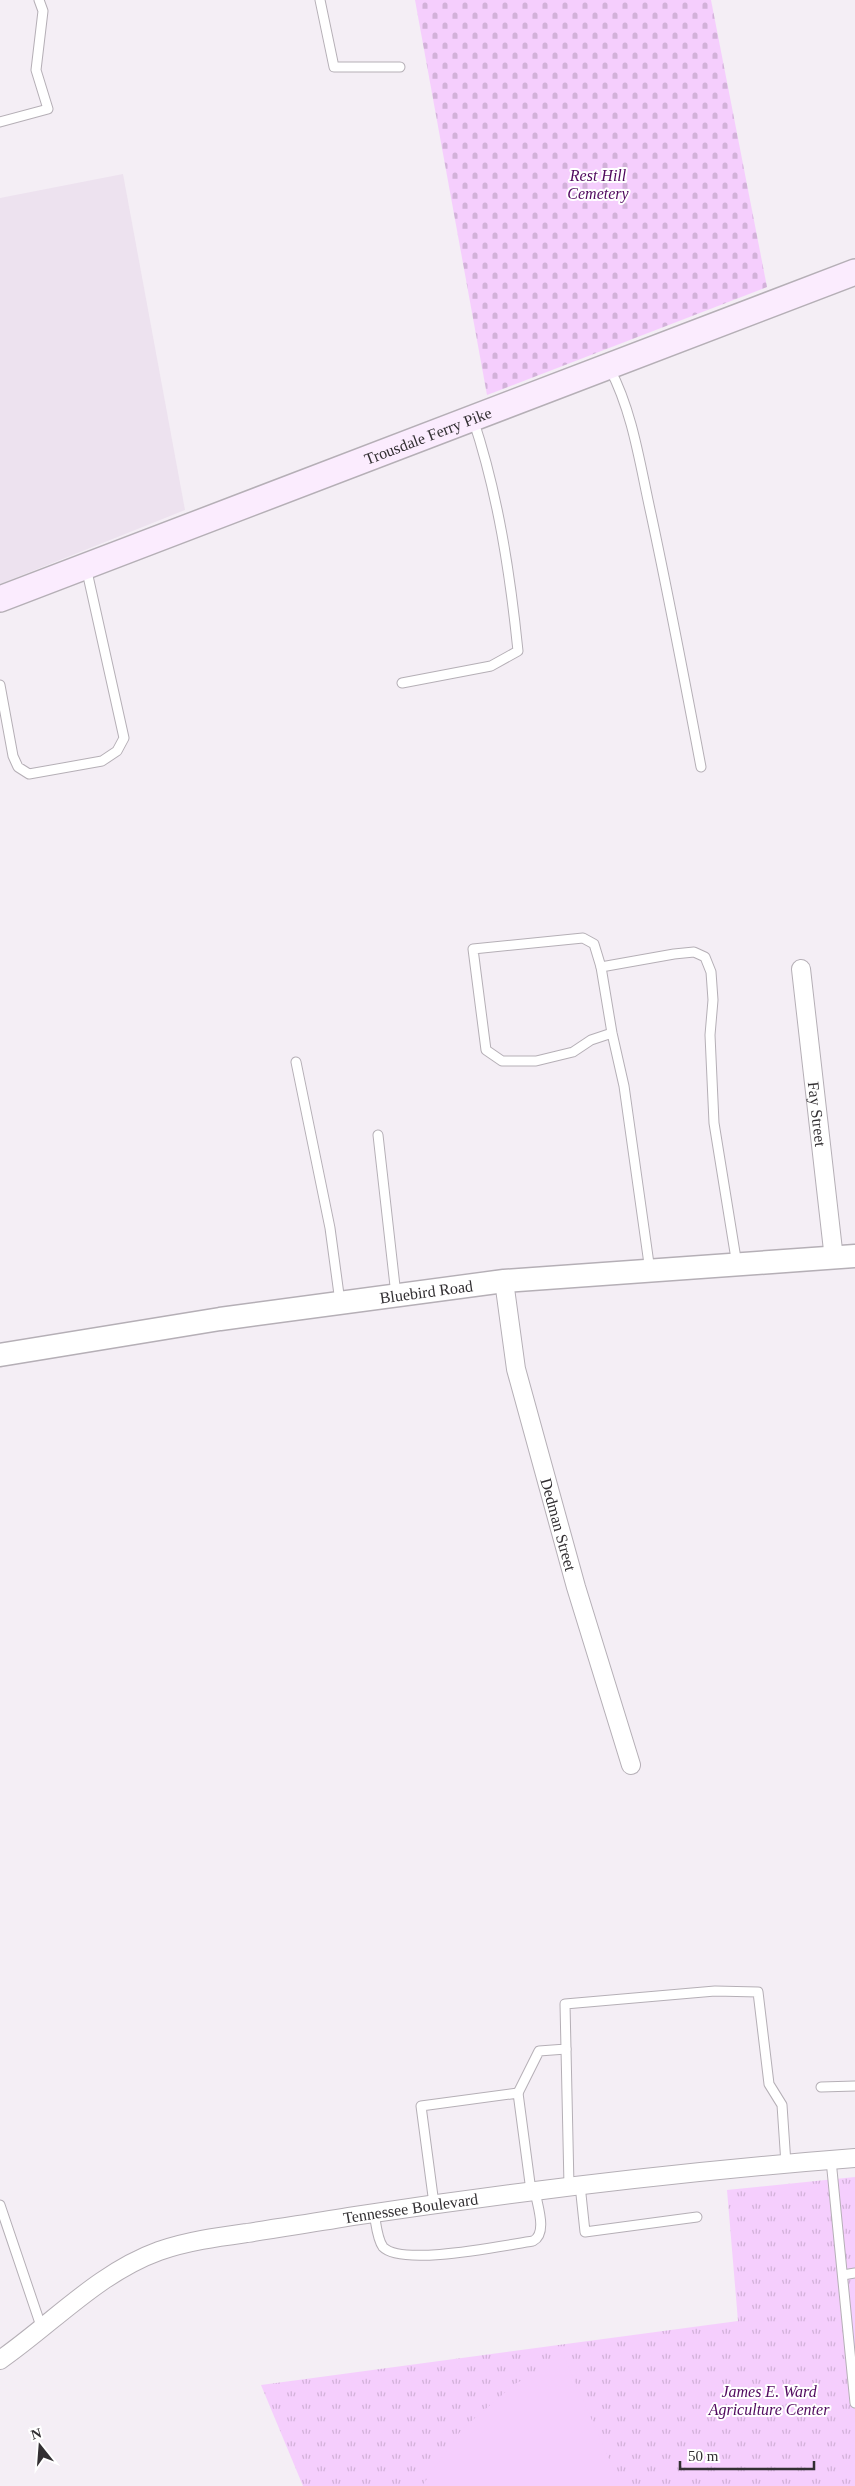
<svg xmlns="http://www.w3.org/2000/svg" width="855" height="2486" viewBox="0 0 855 2486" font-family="Georgia,serif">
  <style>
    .built { fill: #ede2ef }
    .cemetery { fill: url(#cemetery-stones) }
    .park { fill: url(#park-tufts) }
    .pitch { fill: #f5cefd }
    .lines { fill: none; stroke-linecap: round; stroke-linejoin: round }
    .service-casing { stroke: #b5afb6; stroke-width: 11 }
    .minor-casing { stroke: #b5afb6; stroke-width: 20 }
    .tertiary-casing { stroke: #b5afb6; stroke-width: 25 }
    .secondary-casing { stroke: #b5afb6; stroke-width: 28 }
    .service { stroke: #fff; stroke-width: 9 }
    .minor { stroke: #fff; stroke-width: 18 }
    .tertiary { stroke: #fff; stroke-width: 22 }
    .secondary { stroke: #fbecfe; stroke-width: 25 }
    .labels { text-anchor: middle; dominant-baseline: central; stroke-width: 4; stroke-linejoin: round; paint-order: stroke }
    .park-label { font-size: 16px; font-style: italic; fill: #510a5f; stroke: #fff }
    .street-label { font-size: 16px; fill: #322f32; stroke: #fff }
  </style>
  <defs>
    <pattern id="cemetery-stones" width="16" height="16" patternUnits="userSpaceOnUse" patternTransform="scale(1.25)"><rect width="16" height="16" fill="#f5cefd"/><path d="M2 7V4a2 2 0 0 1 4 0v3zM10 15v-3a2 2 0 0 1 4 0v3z" fill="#d2b1d9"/></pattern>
    <pattern id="park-tufts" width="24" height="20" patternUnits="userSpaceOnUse" patternTransform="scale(1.25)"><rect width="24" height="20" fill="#f5cefd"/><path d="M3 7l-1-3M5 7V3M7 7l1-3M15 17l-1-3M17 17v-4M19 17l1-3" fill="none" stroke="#d2b1d9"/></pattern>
  </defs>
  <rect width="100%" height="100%" fill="#f4eef5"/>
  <path class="built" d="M123 174 185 510 0 584V198Z"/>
  <path class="cemetery" d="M415 0H711L767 287 487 395Z"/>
  <path class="park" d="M855 2177V2486H303L261 2385 738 2321 727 2190Z"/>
  <path class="pitch" d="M564 2357 621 2486H422L462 2429 515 2384Z"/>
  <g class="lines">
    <defs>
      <g id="service">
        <path d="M320 0 334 67H400"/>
        <path d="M0 122 48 109 36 70 43 11 39 0"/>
        <path d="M610 369C633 413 640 465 651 514 669 598 685 682 701 767"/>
        <path d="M402 683 491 666 518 651C510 573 498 494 473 419"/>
        <path d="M0 685 13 756 18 767 29 774 102 761 117 751 124 738 86 567"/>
        <path d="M601 967 674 954 694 952 705 957 711 972 713 1000 710 1035 714 1123 737 1265"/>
        <path d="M612 1033 591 1040 573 1052 536 1061H502L486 1050 473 949 583 938 594 944 601 967 612 1033 624 1086 650 1271"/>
        <path d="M296 1062 330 1228 340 1302"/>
        <path d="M378 1135 396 1295"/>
        <path d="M566 2049 569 2186"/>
        <path d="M821 2087 855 2086"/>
        <path d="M518 2093 539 2051 566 2049 565 2004 715 1991 758 1992 769 2084 782 2105 786 2164"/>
        <path d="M831 2160 855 2403"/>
        <path d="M580 2185 585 2232 697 2217"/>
        <path d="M434 2204 421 2106 518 2093 531 2191"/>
        <path d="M0 2205 42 2329"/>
        <path d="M374 2213C376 2223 377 2239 383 2247 402 2267 505 2245 533 2241 548 2233 537 2205 535 2191"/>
        <path d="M843 2275 855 2273"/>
      </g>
      <g id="minor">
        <path id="s1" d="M801 969 834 1259"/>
        <path id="s2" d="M504 1281 516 1369 576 1587 631 1765"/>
        <path id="s3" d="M0 2360C52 2324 98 2273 159 2251 188 2241 218 2237 247 2233 283 2227 319 2222 354 2216 520 2191 688 2171 855 2158"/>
      </g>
      <g id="tertiary">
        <path id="s4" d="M0 1355 220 1319 504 1281 855 1256"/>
      </g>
      <g id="secondary">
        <path id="s5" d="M0 599 855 272"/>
      </g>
    </defs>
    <use href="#service" class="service-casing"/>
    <use href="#minor" class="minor-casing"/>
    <use href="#tertiary" class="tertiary-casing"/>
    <use href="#secondary" class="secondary-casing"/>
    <use href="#service" class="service"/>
    <use href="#minor" class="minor"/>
    <use href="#tertiary" class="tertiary"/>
    <use href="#secondary" class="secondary"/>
  </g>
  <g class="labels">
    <g class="park-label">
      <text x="598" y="175">Rest Hill<tspan x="598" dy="18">Cemetery</tspan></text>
      <text x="769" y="2391">James E. Ward<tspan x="769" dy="18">Agriculture Center</tspan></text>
    </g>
    <g class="street-label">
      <text stroke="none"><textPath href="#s5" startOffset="458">Trousdale Ferry Pike</textPath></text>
      <text stroke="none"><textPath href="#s1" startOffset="146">Fay Street</textPath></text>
      <text stroke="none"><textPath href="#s4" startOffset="431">Bluebird Road</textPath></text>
      <text stroke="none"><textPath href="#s2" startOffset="250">Dedman Street</textPath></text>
      <text stroke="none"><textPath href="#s3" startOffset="449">Tennessee Boulevard</textPath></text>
    </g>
  </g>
  <g transform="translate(40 2446) rotate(343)" stroke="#ffffff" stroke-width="4" paint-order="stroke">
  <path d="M0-4L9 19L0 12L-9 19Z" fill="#322f32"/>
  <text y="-8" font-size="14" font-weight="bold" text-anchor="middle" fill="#322f32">N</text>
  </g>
  <path d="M680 2461v8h134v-8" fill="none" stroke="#322f32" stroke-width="2.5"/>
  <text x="688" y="2461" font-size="15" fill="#322f32" stroke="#ffffff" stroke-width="4" paint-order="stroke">50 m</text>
</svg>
